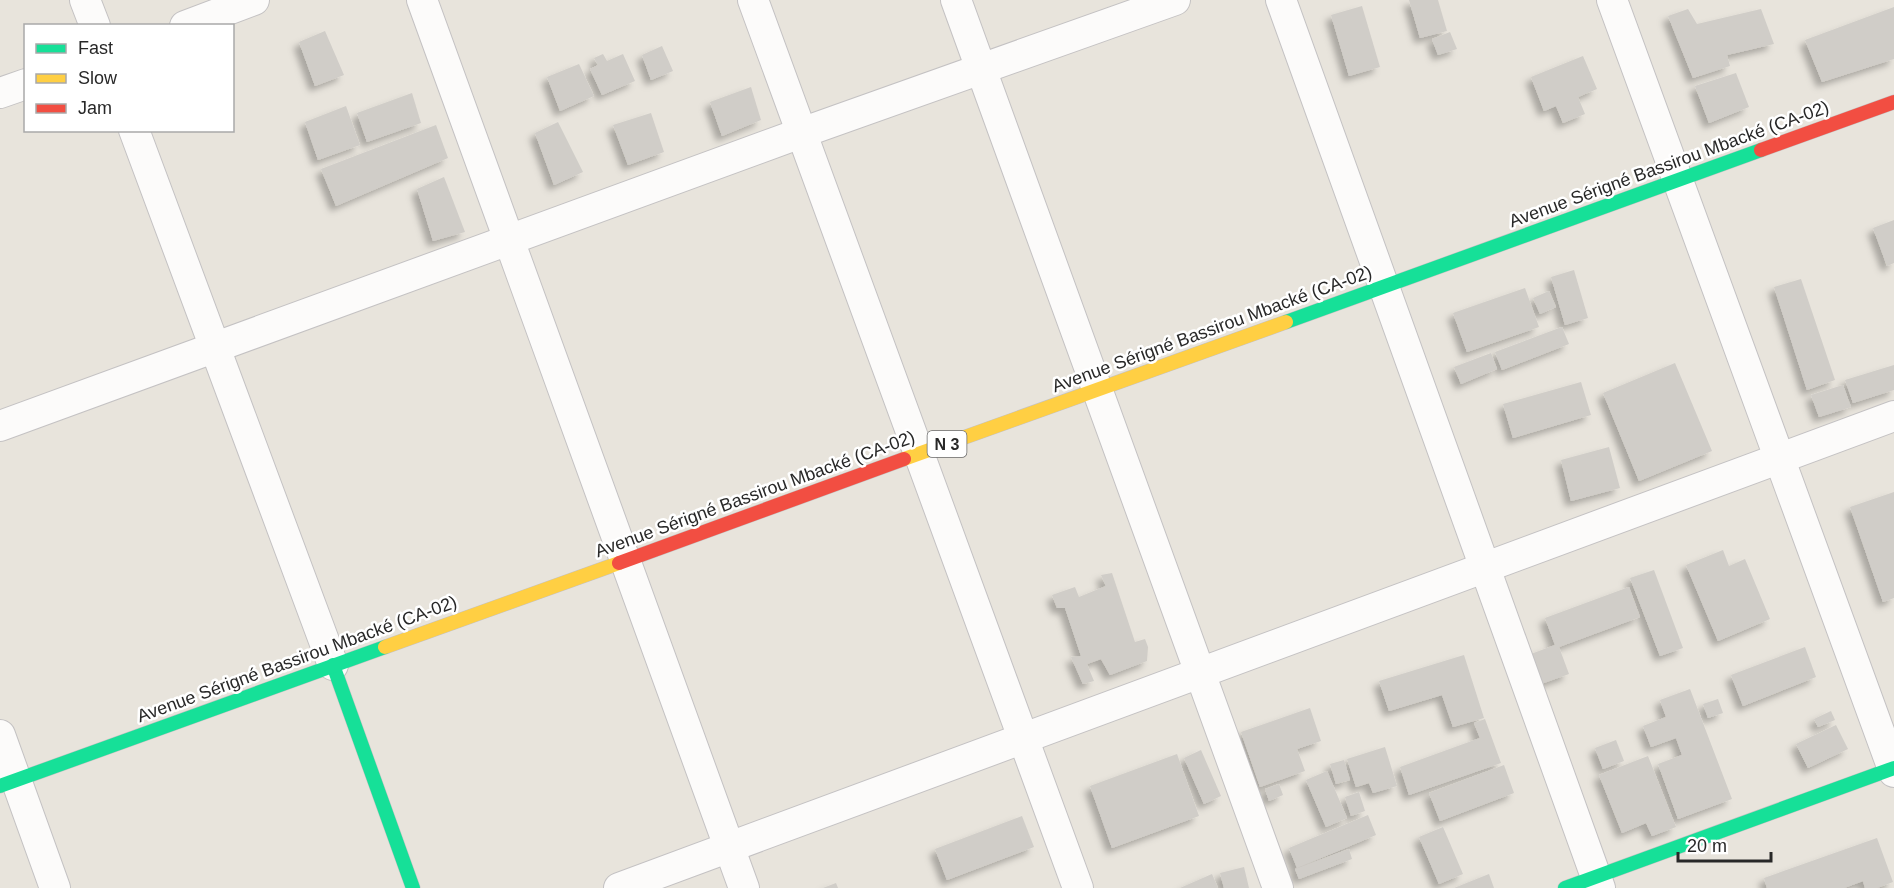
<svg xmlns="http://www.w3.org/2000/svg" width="1894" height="888" viewBox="0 0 1894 888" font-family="Helvetica,sans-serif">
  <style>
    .building { fill: #d0cdc8; filter: url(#shadow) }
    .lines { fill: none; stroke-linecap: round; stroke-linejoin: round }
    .street-casing { stroke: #c4c2c3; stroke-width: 32 }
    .fast-casing { stroke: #c4c2c3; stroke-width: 15 }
    .slow-casing { stroke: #c4c2c3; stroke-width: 15 }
    .jam-casing { stroke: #c4c2c3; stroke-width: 15 }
    .street { stroke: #fcfbfa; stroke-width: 30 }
    .fast { stroke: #16e098; stroke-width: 14 }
    .slow { stroke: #ffcf43; stroke-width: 14 }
    .jam { stroke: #f24e42; stroke-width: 14 }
    .labels { text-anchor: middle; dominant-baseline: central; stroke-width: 5; stroke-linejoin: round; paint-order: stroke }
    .shield { fill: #fff; stroke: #686868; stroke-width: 1.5 }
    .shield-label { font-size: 16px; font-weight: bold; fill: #282828 }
    .street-label { font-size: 18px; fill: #282828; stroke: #fff }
  </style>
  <defs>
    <filter id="shadow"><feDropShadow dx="-5.5" dy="5.5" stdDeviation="3" flood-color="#0004"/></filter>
  </defs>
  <rect width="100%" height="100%" fill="#e8e4dc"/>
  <g class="building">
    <path d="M1409 0H1438L1447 31 1420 38Z"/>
    <path d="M1362 6 1380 67 1349 76 1331 15Z"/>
    <path d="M1894 7V59L1822 82 1805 40Z"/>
    <path d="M1688 9 1697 24 1761 9 1774 44 1727 55 1730 66 1693 78 1668 16Z"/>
    <path d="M325 31 344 75 315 86 299 42Z"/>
    <path d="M1450 32 1457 49 1438 55 1432 39Z"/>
    <path d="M662 46 673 71 651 80 642 55Z"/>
    <path d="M603 54 607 61 623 54 635 81 602 95 590 69 598 65 594 58Z"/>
    <path d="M1583 56 1597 89 1578 97 1585 114 1563 123 1556 106 1544 111 1531 77Z"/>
    <path d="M579 64 594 96 560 111 547 77Z"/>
    <path d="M1736 73 1749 107 1709 123 1695 86Z"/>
    <path d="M751 87 761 120 722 136 710 102Z"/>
    <path d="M412 93 421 123 367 142 357 113Z"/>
    <path d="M346 106 360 145 318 160 305 122Z"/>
    <path d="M651 113 664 152 628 165 613 125Z"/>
    <path d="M558 122 583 172 554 185 535 133Z"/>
    <path d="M436 125 448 158 336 206 321 169Z"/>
    <path d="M444 177 465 232 433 241 417 189Z"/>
    <path d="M1894 220V263L1887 266 1873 228Z"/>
    <path d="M1574 270 1588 318 1565 325 1551 277Z"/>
    <path d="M1801 279 1835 380 1807 390 1774 287Z"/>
    <path d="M1525 288 1539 327 1467 352 1453 313Z"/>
    <path d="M1549 291 1556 307 1540 314 1533 298Z"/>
    <path d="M1562 327 1569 344 1502 370 1495 352Z"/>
    <path d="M1491 353 1497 369 1461 384 1454 367Z"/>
    <path d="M1675 363 1712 451 1639 481 1603 393Z"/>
    <path d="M1894 365V390L1853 403 1845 380Z"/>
    <path d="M1581 382 1591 415 1513 438 1503 404Z"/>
    <path d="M1843 385 1851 407 1819 417 1811 395Z"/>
    <path d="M1609 447 1620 488 1571 501 1561 460Z"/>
    <path d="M1894 492V598L1883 602 1850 507Z"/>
    <path d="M1723 550 1729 566 1745 559 1770 619 1718 641 1686 565Z"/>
    <path d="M1654 570 1683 648 1660 656 1630 578Z"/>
    <path d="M1112 573 1135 642 1145 639 1148 647 1147 661 1110 675 1101 659 1087 664 1094 681 1083 684 1071 657 1081 656 1065 608H1057L1052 595 1075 587 1079 597 1106 586 1101 575Z"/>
    <path d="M1629 587 1640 617 1559 647 1569 674 1541 684 1531 654 1555 645 1545 618Z"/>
    <path d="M1805 647 1816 677 1743 706 1731 675Z"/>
    <path d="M1464 655 1484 718 1453 727 1442 695 1389 711 1379 681Z"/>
    <path d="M1690 689 1732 799 1678 819 1658 764 1682 755 1676 738 1651 747 1643 726 1666 717 1660 700Z"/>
    <path d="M1718 699 1723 713 1708 718 1703 704Z"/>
    <path d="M1310 708 1321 741 1297 749 1305 771 1260 787 1241 732Z"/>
    <path d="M1831 711 1835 720 1818 727 1814 719Z"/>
    <path d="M1485 719 1501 763 1409 795 1400 767 1480 738 1474 723Z"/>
    <path d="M1836 725 1848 749 1808 768 1796 744Z"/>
    <path d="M1616 740 1624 761 1603 769 1595 748Z"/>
    <path d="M1385 747 1397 786 1373 793 1369 783 1356 787 1347 759Z"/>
    <path d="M1201 750 1221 796 1204 804 1184 758Z"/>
    <path d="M1177 754 1199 816 1112 848 1090 786Z"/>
    <path d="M1648 756 1676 827 1652 836 1646 823 1622 833 1599 775Z"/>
    <path d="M1344 760 1350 780 1336 784 1330 764Z"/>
    <path d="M1504 765 1514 793 1440 821 1429 793Z"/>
    <path d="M1327 771 1347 818 1326 827 1306 780Z"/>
    <path d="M1279 784 1283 795 1269 801 1265 789Z"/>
    <path d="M1359 792 1365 811 1351 816 1345 797Z"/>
    <path d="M1368 815 1376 835 1297 868 1289 848Z"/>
    <path d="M1022 816 1034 847 947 880 935 849Z"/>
    <path d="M1443 827 1463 874 1439 884 1419 837Z"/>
    <path d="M1877 838 1893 882 1877 888H1865L1863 881 1844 888H1767L1764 878Z"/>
    <path d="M1349 849 1352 859 1299 879 1295 869Z"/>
    <path d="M1244 867 1249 888H1224L1220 873Z"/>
    <path d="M1212 874 1218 888H1180Z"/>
    <path d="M1489 874 1494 888H1454Z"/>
    <path d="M836 883 838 888H823Z"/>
  </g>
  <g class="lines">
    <defs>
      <g id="street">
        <path d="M85 0 95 26"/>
        <path d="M422 0 744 888"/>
        <path d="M753 0 1078 888"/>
        <path d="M956 0 1278 888"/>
        <path d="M1281 0 1600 888"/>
        <path d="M1612 0 1894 772"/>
        <path d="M185 26 254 0"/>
        <path d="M0 93 26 84"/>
        <path d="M134 130 333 665"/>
        <path d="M0 426 801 133 1175 0"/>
        <path d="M0 735 55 888"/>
        <path d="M619 888 1894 416"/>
      </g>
      <g id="fast">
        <path d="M1286 322 1761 150"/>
        <path d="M333 665 413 888"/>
        <path d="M0 786 385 647"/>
        <path d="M1565 888 1894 768"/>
      </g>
      <g id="slow">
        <path d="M904 459 1286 322"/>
        <path d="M385 647 619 563"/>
      </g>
      <g id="jam">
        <path d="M1761 150 1894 102"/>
        <path d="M619 563 904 459"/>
      </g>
    </defs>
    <use href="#street" class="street-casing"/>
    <use href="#fast" class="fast-casing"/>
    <use href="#slow" class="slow-casing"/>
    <use href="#jam" class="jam-casing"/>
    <use href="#street" class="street"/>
    <use href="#fast" class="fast"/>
    <use href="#slow" class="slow"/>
    <use href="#jam" class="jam"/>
  </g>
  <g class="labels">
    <rect class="shield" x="927.5" y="431" width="39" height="26" rx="4.5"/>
    <g class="shield-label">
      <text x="947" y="444">N 3</text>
    </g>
    <g class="street-label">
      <text transform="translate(1669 164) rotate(-20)">Avenue Sérigné Bassirou Mbacké (CA-02)</text>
      <text transform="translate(1212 329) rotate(-20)">Avenue Sérigné Bassirou Mbacké (CA-02)</text>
      <text transform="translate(755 494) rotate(-20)">Avenue Sérigné Bassirou Mbacké (CA-02)</text>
      <text transform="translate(297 659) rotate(-20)">Avenue Sérigné Bassirou Mbacké (CA-02)</text>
    </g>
  </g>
  <rect x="24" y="24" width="210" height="108" fill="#ffffff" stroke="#a9a9a9" stroke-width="1.5"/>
  <rect x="36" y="44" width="30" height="9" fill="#16e098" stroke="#a9a9a9" stroke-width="1.5"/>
  <text x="78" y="54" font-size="18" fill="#282828">Fast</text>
  <rect x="36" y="74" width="30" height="9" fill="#ffcf43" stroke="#a9a9a9" stroke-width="1.5"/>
  <text x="78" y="84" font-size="18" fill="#282828">Slow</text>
  <rect x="36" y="104" width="30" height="9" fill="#f24e42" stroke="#a9a9a9" stroke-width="1.5"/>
  <text x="78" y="114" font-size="18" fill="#282828">Jam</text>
  <path d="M1678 852v9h93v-9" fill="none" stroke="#282828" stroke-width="3"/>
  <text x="1687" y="852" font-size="18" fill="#282828" stroke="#ffffff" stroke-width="4.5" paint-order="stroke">20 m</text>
</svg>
